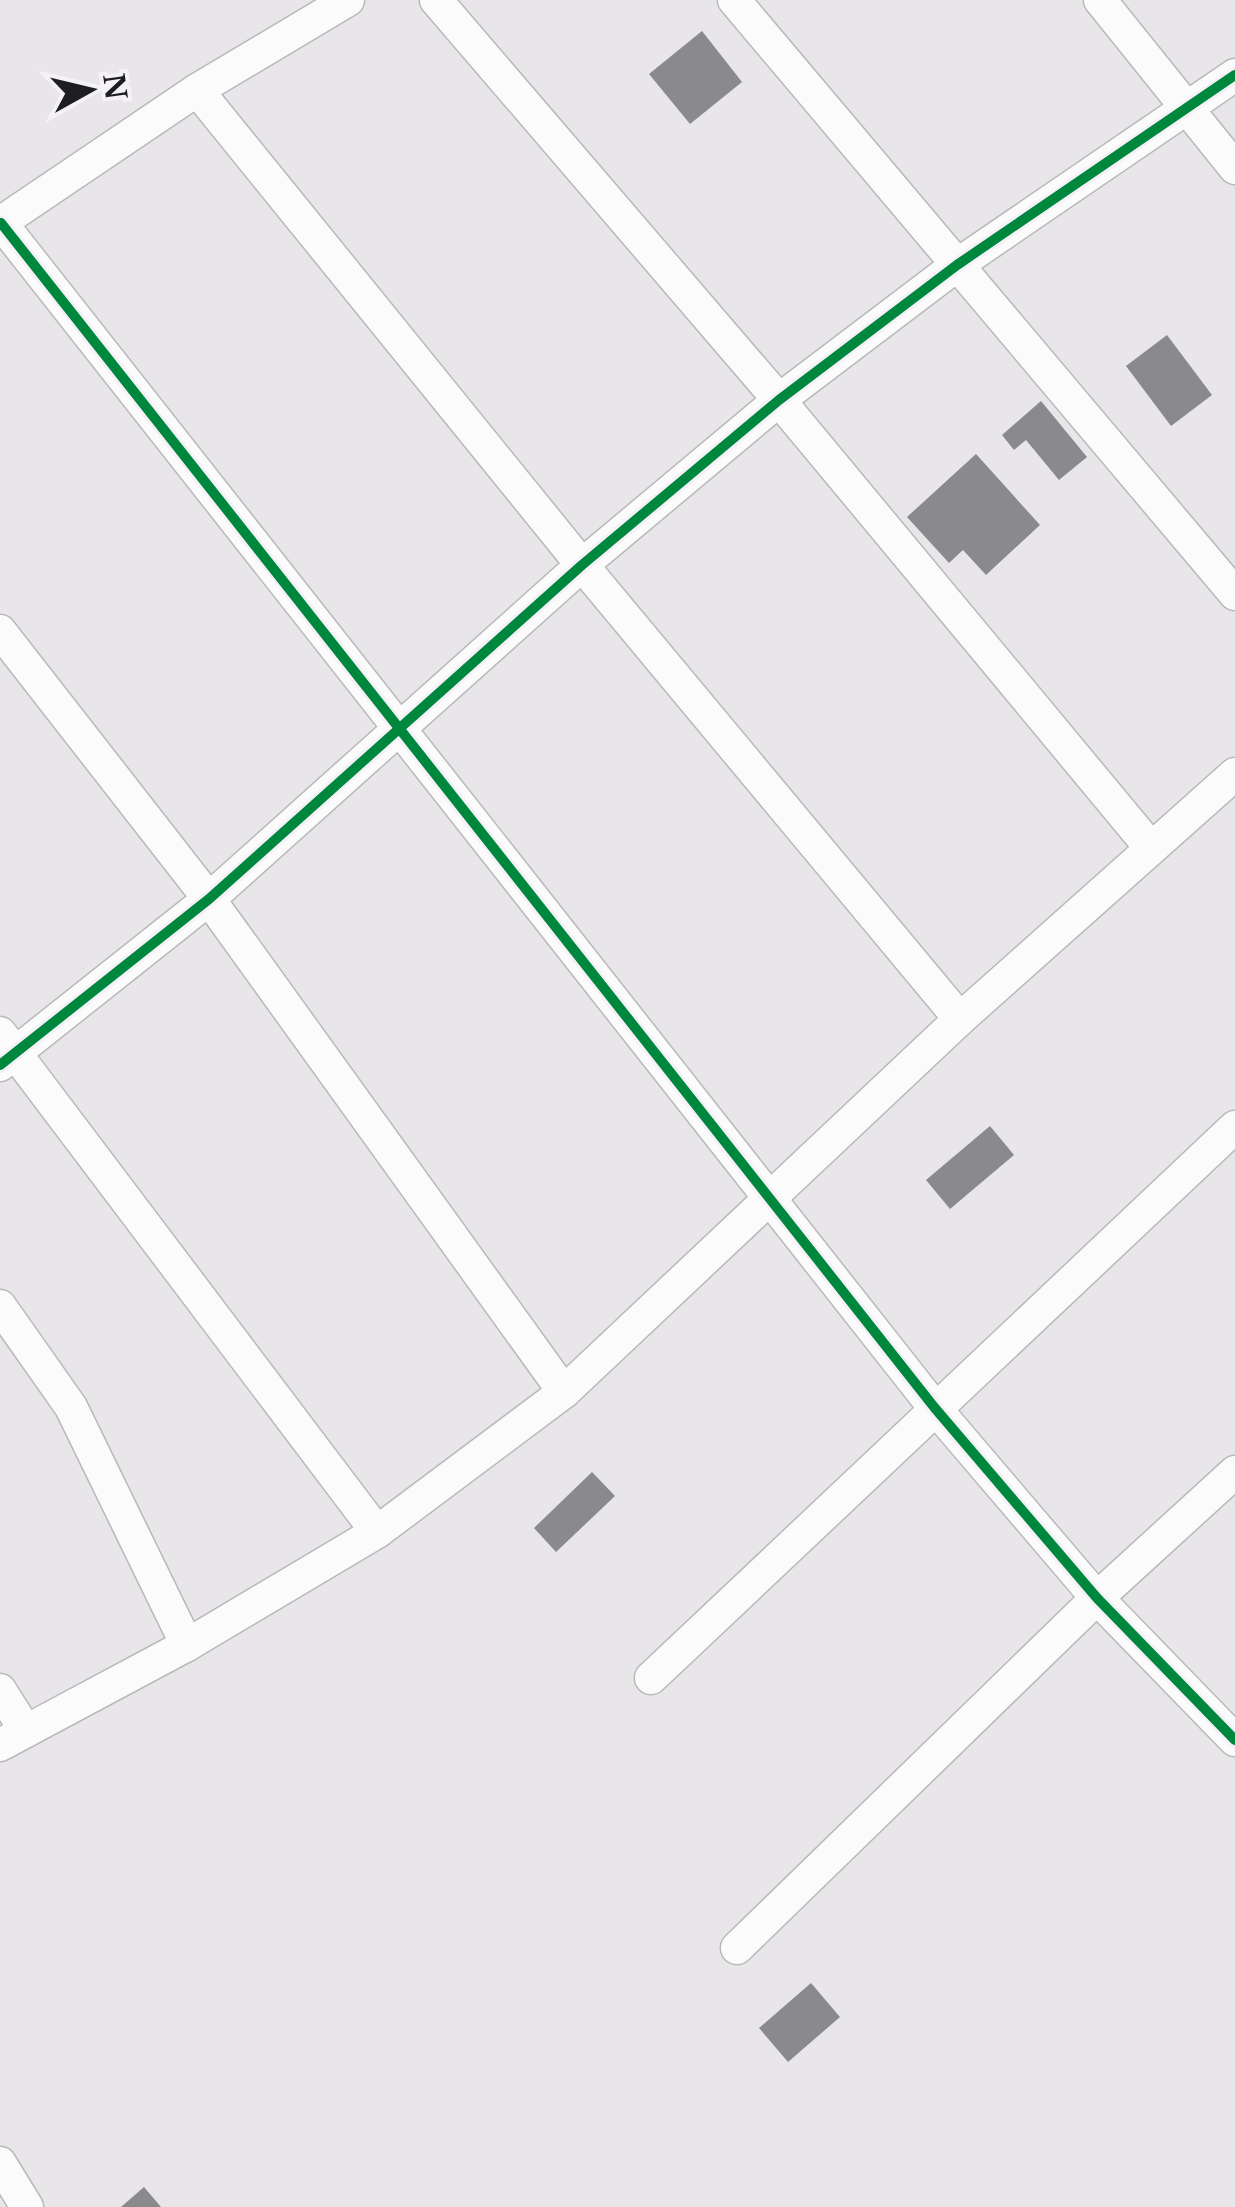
<svg xmlns="http://www.w3.org/2000/svg" width="1235" height="2207" viewBox="0 0 1235 2207" font-family="'Libre Baskerville',serif">
  <style>
    .building { fill: #8a898c }
    .lines { fill: none; stroke-linecap: round; stroke-linejoin: round }
    .minor-casing { stroke: #b9b8ba; stroke-width: 35 }
    .minor { stroke: #fcfbfc; stroke-width: 32 }
    .cycleway-casing { stroke: #f5f2f7; stroke-width: 16 }
    .cycleway { stroke: #00873e; stroke-width: 10 }
  </style>
  <rect width="100%" height="100%" fill="#e8e6e9"/>
  <g class="building">
    <path d="M702 31 742 82 690 124 649 74Z"/>
    <path d="M1167 335 1212 395 1171 426 1126 366Z"/>
    <path d="M1041 401 1087 457 1059 480 1026 440 1014 450 1002 435Z"/>
    <path d="M976 454 1040 525 986 575 963 550 949 563 907 517Z"/>
    <path d="M990 1126 1014 1155 950 1209 926 1180Z"/>
    <path d="M592 1472 615 1496 556 1552 534 1528Z"/>
    <path d="M811 1983 840 2017 788 2062 759 2028Z"/>
    <path d="M144 2187 161 2207H121Z"/>
  </g>
  <g class="lines">
    <defs>
      <g id="minor">
        <path d="M436 0 779 400 1151 848"/>
        <path d="M734 0 1235 594"/>
        <path d="M1100 0 1235 168"/>
        <path d="M197 90 582 565 960 1019"/>
        <path d="M0 223 197 90 348 0"/>
        <path d="M1 223 934 1407 1097 1598 1235 1740"/>
        <path d="M0 631 209 899 564 1392"/>
        <path d="M0 1033 377 1532"/>
        <path d="M0 1065 209 899 582 565 779 400 957 265 1235 75"/>
        <path d="M0 1306 71 1407 187 1645"/>
        <path d="M651 1678 1235 1127"/>
        <path d="M0 1690 26 1731"/>
        <path d="M0 1745 187 1645 377 1532 564 1392 960 1019 1235 774"/>
        <path d="M737 1948 1097 1598 1235 1472"/>
        <path d="M0 2163 27 2207"/>
      </g>
    </defs>
    <use href="#minor" class="minor-casing"/>
    <use href="#minor" class="minor"/>
    <defs>
      <g id="cycleway">
        <path d="M1 223 934 1407 1097 1598 1235 1740"/>
        <path d="M0 1065 209 899 582 565 779 400 957 265 1235 75"/>
      </g>
    </defs>
    <use href="#cycleway" class="cycleway-casing"/>
    <use href="#cycleway" class="cycleway"/>
  </g>
  <g transform="translate(90 90) rotate(82)" stroke="#f5f2f7" stroke-width="8" paint-order="stroke">
  <path d="M0-8L18 38L0 25L-18 38Z" fill="#1e1d1f"/>
  <text y="-15" font-size="28" font-weight="bold" text-anchor="middle" fill="#1e1d1f">N</text>
  </g>
</svg>
